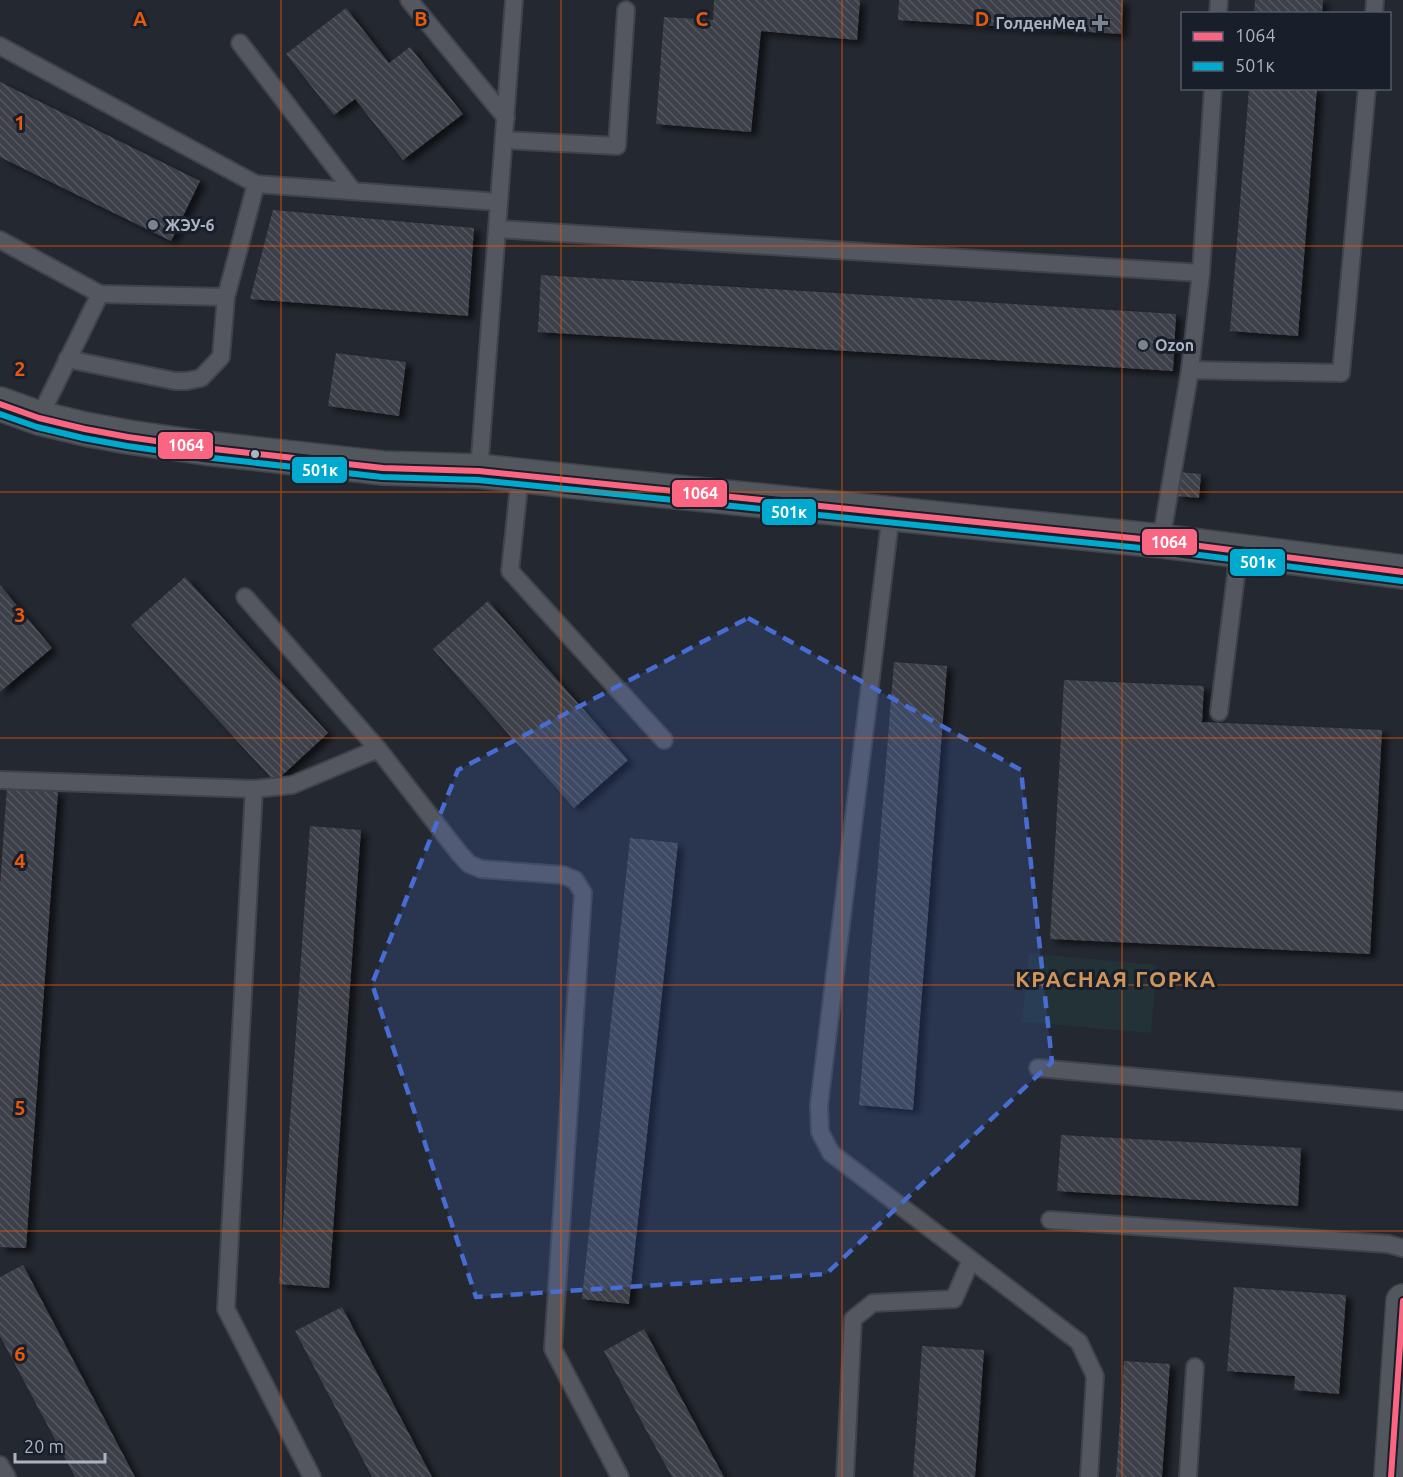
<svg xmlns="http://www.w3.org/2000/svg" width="1403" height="1477" viewBox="0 0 1403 1477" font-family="Ubuntu,sans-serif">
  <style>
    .garden { fill: #223236 }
    .building { fill: url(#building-back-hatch); filter: url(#shadow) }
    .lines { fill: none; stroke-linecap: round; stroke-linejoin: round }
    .service-casing { stroke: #404349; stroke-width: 20 }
    .secondary-casing { stroke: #404349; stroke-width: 36 }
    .service { stroke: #54575f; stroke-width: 16 }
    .secondary { stroke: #52565d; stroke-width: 33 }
    .bus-1-casing { stroke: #181f2a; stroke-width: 10 }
    .bus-2-casing { stroke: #181f2a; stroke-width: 10 }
    .bus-1 { stroke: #fa6682; stroke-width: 6 }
    .bus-2 { stroke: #00a9ce; stroke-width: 6 }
    .marked { fill: #486dd2; fill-opacity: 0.2; stroke: #486dd2; stroke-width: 4.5; stroke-dasharray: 12 8; stroke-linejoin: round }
    .grid { fill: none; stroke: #e8590c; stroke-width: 1.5; stroke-opacity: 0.55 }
    .poi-dot { fill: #7c8390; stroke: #181f2a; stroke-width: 2 }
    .bus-dot { fill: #acb4c3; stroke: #181f2a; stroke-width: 2 }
    .labels { text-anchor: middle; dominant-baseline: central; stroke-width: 6; stroke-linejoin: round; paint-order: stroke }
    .poi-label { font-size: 16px; font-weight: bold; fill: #acb4c3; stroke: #181f2a; text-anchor: start }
    .district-label { font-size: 22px; font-weight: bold; letter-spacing: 1.5px; fill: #d0955a; stroke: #181f2a }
    .grid-label { font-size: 20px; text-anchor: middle; font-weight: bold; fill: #e8590c; stroke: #181f2a; stroke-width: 6; stroke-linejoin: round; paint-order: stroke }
    .line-badge { stroke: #181f2a; stroke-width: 2 }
    .badge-label { font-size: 16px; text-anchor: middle; font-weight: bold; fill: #fff }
  </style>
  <defs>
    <pattern id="building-back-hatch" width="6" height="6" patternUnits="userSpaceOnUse" patternTransform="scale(1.5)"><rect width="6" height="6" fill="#3d4048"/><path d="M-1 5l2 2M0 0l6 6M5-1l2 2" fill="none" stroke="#565961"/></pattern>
    <filter id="shadow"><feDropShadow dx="6" dy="4" stdDeviation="3" flood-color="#0009"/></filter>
  </defs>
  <rect width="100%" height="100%" fill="#242830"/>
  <path class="garden" d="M1029 953 1157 965 1151 1033 1022 1022Z"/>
  <g class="building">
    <path d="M714 0H860L857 40 761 31 751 132 656 124 664 17 713 20Z"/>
    <path d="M899 0H1123L1121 34 898 20Z"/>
    <path d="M1255 0H1323L1322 14H1254Z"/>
    <path d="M346 8 389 63 410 47 463 114 403 160 355 99 334 115 286 54Z"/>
    <path d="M0 82 200 181 171 241 0 157Z"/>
    <path d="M1249 88H1317L1298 336 1230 331Z"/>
    <path d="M273 210 474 228 468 316 250 299Z"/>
    <path d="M541 275 1176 314 1173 371 538 332Z"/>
    <path d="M336 353 406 362 399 416 328 406Z"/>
    <path d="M1178 472 1201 474 1199 498 1176 496Z"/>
    <path d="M185 577 328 733 275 782 131 625Z"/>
    <path d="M0 585 52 648 0 692Z"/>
    <path d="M488 601 628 760 574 808 433 649Z"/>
    <path d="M894 662 947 666 913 1110 859 1105Z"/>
    <path d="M1064 680 1204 686 1202 722 1382 730 1370 954 1050 939Z"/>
    <path d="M7 787 58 791 26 1248 0 1247V886Z"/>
    <path d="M310 826 361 830 329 1288 279 1284Z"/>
    <path d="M630 838 678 843 629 1304 582 1299Z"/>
    <path d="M1061 1135 1301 1148 1298 1206 1057 1191Z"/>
    <path d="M23 1265 135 1477H75L0 1336V1277Z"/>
    <path d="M1234 1287 1346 1295 1339 1394 1294 1390 1295 1376 1227 1371Z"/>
    <path d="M342 1307 432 1477H372L295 1331Z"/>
    <path d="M644 1329 724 1477H672L645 1428 604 1351Z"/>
    <path d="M922 1346 984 1350 975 1477H913Z"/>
    <path d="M1124 1361 1170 1364 1162 1477H1116Z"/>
  </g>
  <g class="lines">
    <defs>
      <g id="service">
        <path d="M409 0 506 118"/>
        <path d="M1218 14 1219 0"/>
        <path d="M1374 14 1375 0"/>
        <path d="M240 43 353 191"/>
        <path d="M0 46 256 184 499 202"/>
        <path d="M504 140 617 146 626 10"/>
        <path d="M498 229 1201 273"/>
        <path d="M0 240 100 294 39 418"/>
        <path d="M100 294 226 297 256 184"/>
        <path d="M67 359 175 381H187L201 378 221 357 226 297"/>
        <path d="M1190 370 1201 273 1213 88"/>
        <path d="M479 471 514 0"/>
        <path d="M520 476 510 571 664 740"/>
        <path d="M891 513 819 1105 820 1132 831 1153 1079 1342 1095 1376 1089 1477"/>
        <path d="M1161 541 1190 370 1341 373 1367 88"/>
        <path d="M245 597 378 749"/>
        <path d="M1219 712 1239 551"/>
        <path d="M0 780 254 789 292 785 378 749 459 853 469 864 481 869 563 875 575 880 583 893 553 1349 620 1477"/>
        <path d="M254 789 226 1309 312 1477"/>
        <path d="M1038 1068 1403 1101"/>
        <path d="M1050 1220 1388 1244 1403 1248"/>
        <path d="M0 1465 7 1477"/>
        <path d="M845 1477 853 1319 873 1303 954 1299 971 1260"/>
        <path d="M1188 1477 1195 1367"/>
      </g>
      <g id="secondary">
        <path d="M0 404 39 418 85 429 128 437 205 448 383 468 479 471 607 485 1161 541 1403 572"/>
        <path d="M1391 1477 1403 1301"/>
      </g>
    </defs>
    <use href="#service" class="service-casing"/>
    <use href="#secondary" class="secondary-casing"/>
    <use href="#service" class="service"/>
    <use href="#secondary" class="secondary"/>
    <defs>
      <g id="bus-1">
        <path d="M0 404 39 418 85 429 128 437 205 448 383 468 479 471 1161 541 1403 572"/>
        <path d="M1391 1477 1403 1301"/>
      </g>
      <path id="bus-2" d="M0 414 37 427 83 438 127 446 204 457 382 477 478 480 1160 550 1402 581"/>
    </defs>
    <use href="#bus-1" class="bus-1-casing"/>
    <use href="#bus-2" class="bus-2-casing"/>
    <use href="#bus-1" class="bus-1"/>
    <use href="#bus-2" class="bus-2"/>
  </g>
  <path class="marked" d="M748 618 1021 770 1052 1062 826 1274 476 1297 372 984 458 770Z"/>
  <path class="grid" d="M281 0V1477M561 0V1477M842 0V1477M1122 0V1477M0 246H1403M0 492H1403M0 738H1403M0 985H1403M0 1231H1403"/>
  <g class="poi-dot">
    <path d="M1097 14h6v6h6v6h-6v6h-6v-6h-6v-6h6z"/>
    <circle cx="153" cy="225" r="6"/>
    <circle cx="1143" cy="345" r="6"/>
  </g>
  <circle class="bus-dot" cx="255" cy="454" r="5"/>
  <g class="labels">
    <g class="poi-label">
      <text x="1086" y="23" text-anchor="end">ГолденМед</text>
      <text x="165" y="225">ЖЭУ-6</text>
      <text x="1155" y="345">Ozon</text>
    </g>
    <g class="district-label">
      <text x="1116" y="978">КРАСНАЯ ГОРКА</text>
    </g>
  </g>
  <g class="grid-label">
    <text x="140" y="26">A</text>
    <text x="421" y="26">B</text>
    <text x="702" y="26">C</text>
    <text x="982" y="26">D</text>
    <text x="20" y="130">1</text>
    <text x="20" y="376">2</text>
    <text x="20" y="622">3</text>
    <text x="20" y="868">4</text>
    <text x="20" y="1115">5</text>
    <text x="20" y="1361">6</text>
  </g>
  <g class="line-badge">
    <rect x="157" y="431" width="57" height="29" rx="6" fill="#fa6682"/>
    <rect x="291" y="456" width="57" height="28" rx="6" fill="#00a9ce"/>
    <rect x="671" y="479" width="57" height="29" rx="6" fill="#fa6682"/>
    <rect x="761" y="498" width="56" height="28" rx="6" fill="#00a9ce"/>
    <rect x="1141" y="528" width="57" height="28" rx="6" fill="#fa6682"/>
    <rect x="1229" y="548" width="57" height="29" rx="6" fill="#00a9ce"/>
  </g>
  <g class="badge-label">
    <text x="186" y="451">1064</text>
    <text x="320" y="476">501к</text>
    <text x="700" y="499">1064</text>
    <text x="789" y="518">501к</text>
    <text x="1169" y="548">1064</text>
    <text x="1258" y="568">501к</text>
  </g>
  <rect x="1181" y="12" width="210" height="78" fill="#181f2a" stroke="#535b67" stroke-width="1.5"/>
  <rect x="1193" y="32" width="30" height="9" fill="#fa6682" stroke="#535b67" stroke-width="1.5"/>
  <text x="1235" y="42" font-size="18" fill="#acb4c3">1064</text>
  <rect x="1193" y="62" width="30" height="9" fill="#00a9ce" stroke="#535b67" stroke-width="1.5"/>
  <text x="1235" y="72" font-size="18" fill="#acb4c3">501к</text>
  <path d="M15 1453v9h90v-9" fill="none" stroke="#acb4c3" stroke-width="3"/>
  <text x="24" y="1453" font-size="18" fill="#acb4c3" stroke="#181f2a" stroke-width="4.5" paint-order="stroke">20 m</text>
</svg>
